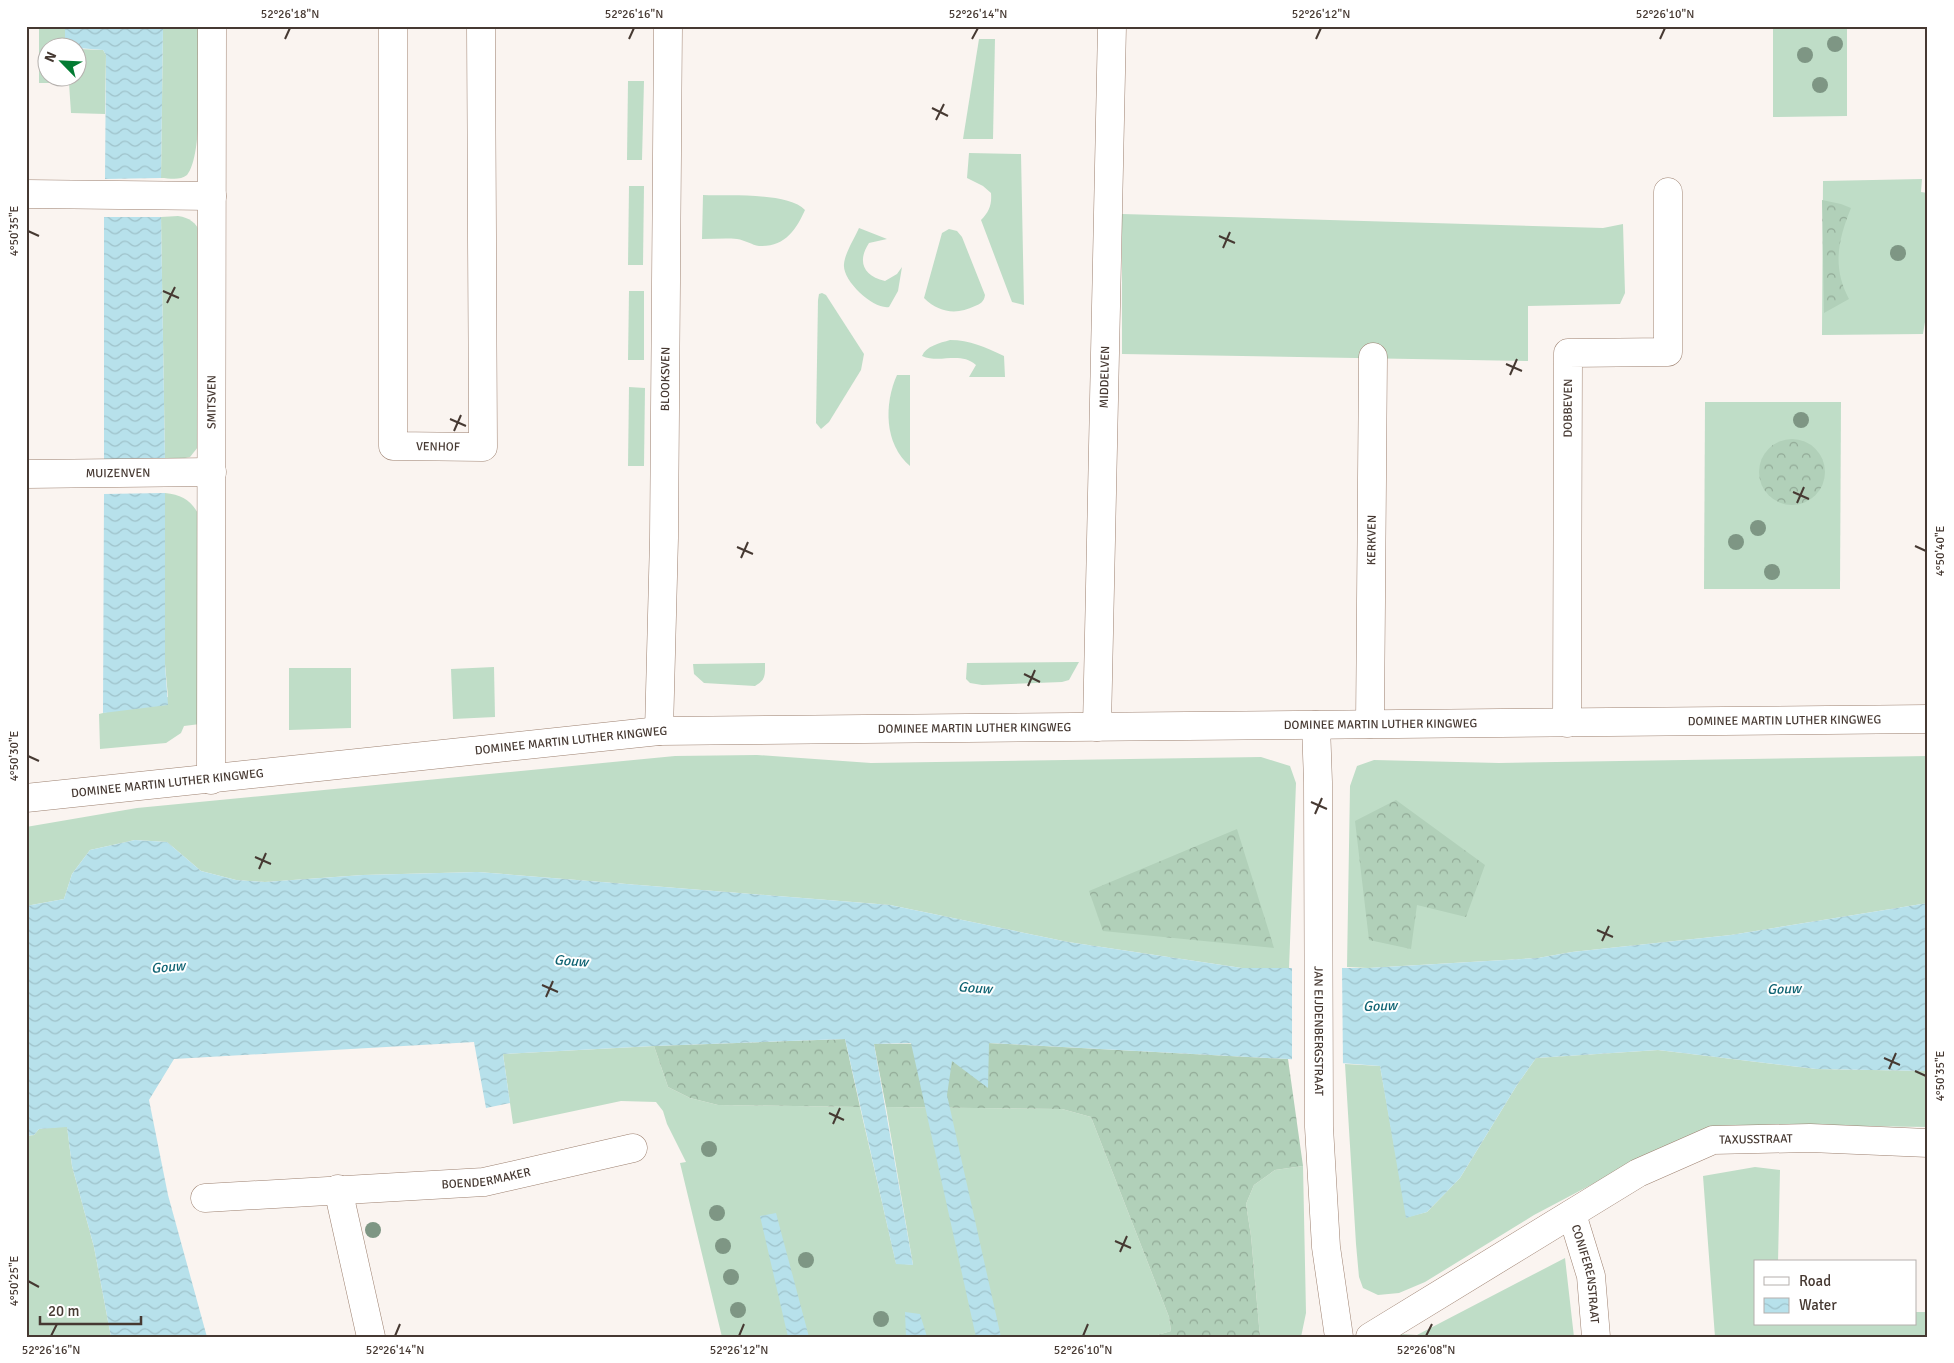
<svg xmlns="http://www.w3.org/2000/svg" width="1954" height="1363" viewBox="0 0 1954 1363" font-family="Signika,sans-serif">
  <style>
    .grass { fill: #bfddc7 }
    .forest { fill: url(#forest-crowns) }
    .water { fill: url(#water-waves) }
    .pier { fill: #faf4f0 }
    .lines { fill: none; stroke-linecap: round; stroke-linejoin: round }
    .street-casing { stroke: #9d8170; stroke-width: 29 }
    .street { stroke: #fff; stroke-width: 28 }
    .tree { fill: #7e9684 }
    .ticks { fill: none; stroke: #463932; stroke-width: 2 }
    .labels { text-anchor: middle; dominant-baseline: central; stroke-width: 4; stroke-linejoin: round; paint-order: stroke }
    .street-label { font-size: 12px; fill: #463932; stroke: #fff }
    .water-label { font-size: 14px; font-style: italic; fill: #0f6372; stroke: #fff }
    .neatline { fill: none; stroke: #463932; stroke-width: 2 }
    .ticks-label { font-size: 12px; text-anchor: middle; fill: #463932 }
  </style>
  <defs>
    <pattern id="forest-crowns" width="20" height="18" patternUnits="userSpaceOnUse" patternTransform="scale(1.25)"><rect width="20" height="18" fill="#b1d0b9"/><path d="M2 6a3 3 0 1 1 6 0M12 15a3 3 0 1 1 6 0" fill="none" stroke="#92aa97"/></pattern>
    <pattern id="water-waves" width="16" height="10" patternUnits="userSpaceOnUse" patternTransform="scale(1.25)"><rect width="16" height="10" fill="#b7e1eb"/><path d="M0 5q4-4 8 0t8 0" fill="none" stroke="#9fc2ca"/></pattern>
  </defs>
  <rect width="100%" height="100%" fill="#faf4f0"/>
  <g class="grass">
    <path d="M39 26H65V47L48 48V78H78V49L103 50 106 55 105 114 71 113 69 83H39Z"/>
    <path d="M163 26H199C199 55 204 157 187 175 180 181 169 178 161 178Z"/>
    <path d="M1773 26H1847V116L1773 117Z"/>
    <path d="M979 39H995L993 139H963Z"/>
    <path d="M628 81H644L642 160H627Z"/>
    <path d="M969 153 1021 154 1024 305 1012 302 981 220C989 212 992 205 991 193L983 186 967 178Z"/>
    <path d="M1922 179 1921 192 1928 193V304L1923 334 1822 335 1823 181Z"/>
    <path d="M629 186H644L643 265H628Z"/>
    <path d="M703 195C728 196 788 192 805 210 796 230 785 247 759 246 752 245 745 240 737 239 726 238 714 239 702 239Z"/>
    <path d="M1122 214 1603 228 1623 224 1625 293 1620 304 1528 306V361L1122 354Z"/>
    <path d="M178 216C190 218 195 222 201 233L198 447 190 457 165 462 161 217Z"/>
    <path d="M859 228 887 239 869 243C857 261 863 276 885 281L897 274 902 267 898 291 889 307C874 310 842 281 844 264 845 253 854 239 859 228Z"/>
    <path d="M949 229 957 231 962 237 985 295C984 302 980 304 975 306 957 315 939 313 924 298L942 233Z"/>
    <path d="M629 291H644V360H628Z"/>
    <path d="M822 293 826 295 864 354 861 370 829 422 821 429 816 423 818 300 819 294Z"/>
    <path d="M950 340C970 340 985 347 1004 356L1005 377H969L976 365C960 351 940 364 922 356 926 346 940 343 950 340Z"/>
    <path d="M897 375H910V466C884 444 884 404 897 375Z"/>
    <path d="M629 387 645 388 644 466H628Z"/>
    <path d="M1705 402H1841L1840 589H1704Z"/>
    <path d="M165 493C183 495 192 501 200 517V724L184 726 181 733 166 743 100 749 99 714 168 697 165 664Z"/>
    <path d="M1079 662 1069 680 1062 682 982 685 970 683 966 679 967 663Z"/>
    <path d="M765 663C765 675 766 680 755 686L704 683 694 674 693 664Z"/>
    <path d="M494 667 495 717 453 719 451 669Z"/>
    <path d="M289 668H351V728L289 730Z"/>
    <path d="M757 755 871 763 1261 757 1290 766 1296 783 1289 969 1242 968 1068 942 890 905 478 872 363 875 265 882 236 880 201 871 167 842 135 840 90 850 72 874 64 899 26 906V827L137 808 675 756Z"/>
    <path d="M1928 756V903L1731 935 1572 952 1538 958 1368 968 1347 967 1350 786 1357 766 1374 760 1499 763Z"/>
    <path d="M654 1046 668 1087 690 1098 718 1105 860 1107 896 1263 913 1265 886 1107 1062 1109 1091 1117 1169 1317 1171 1331 1151 1337H722L680 1163 686 1162 667 1124 663 1111 656 1102 621 1101 513 1124 503 1054Z"/>
    <path d="M1658 1050 1816 1069 1928 1071V1127L1774 1125 1732 1126 1693 1134 1657 1150 1534 1215 1425 1282 1399 1293 1378 1295 1363 1288 1359 1277 1356 1244 1345 1064 1380 1066 1407 1217 1427 1212 1460 1178 1517 1085 1536 1058Z"/>
    <path d="M67 1126 72 1166 94 1247 111 1337H26V1136L34 1135 39 1129Z"/>
    <path d="M1303 1166 1306 1313 1301 1337H1260L1251 1236 1246 1204 1254 1185 1275 1170Z"/>
    <path d="M1755 1167 1780 1170 1778 1262H1755V1324H1915V1312H1928V1337H1715L1703 1176Z"/>
    <path d="M1565 1258 1574 1337H1394L1398 1334 1417 1335Z"/>
  </g>
  <g class="forest">
    <path d="M1822 200 1841 204 1851 208C1838 240 1832 267 1849 299L1824 313Z"/>
    <circle cx="1792" cy="472" r="33"/>
    <path d="M1396 800 1485 865 1466 917 1417 905 1411 949 1369 940 1355 821Z"/>
    <path d="M1237 829 1274 948 1103 931 1089 891Z"/>
    <path d="M845 1039 860 1107 718 1105 690 1098 668 1087 654 1046Z"/>
    <path d="M988 1043 1288 1059 1303 1166 1275 1170 1254 1185 1246 1204 1251 1236 1260 1337H1151L1171 1331 1169 1317 1091 1117 1062 1109 886 1107 874 1044Z"/>
  </g>
  <g class="water">
    <path d="M65 26H163L161 178 105 179 106 55 103 50 65 47Z"/>
    <path d="M104 217H161L165 462 104 463Z"/>
    <path d="M165 493V664L168 705 103 713 104 494Z"/>
    <path d="M135 840 167 842 201 871 236 880 265 882 363 875 478 872 890 905 1068 942 1242 968H1368L1538 958 1572 952 1731 935 1928 903V1071L1816 1069 1658 1050 1536 1058 1517 1085 1460 1178 1427 1212 1406 1218 1380 1066 1288 1059 989 1043 988 1088 952 1061 947 1095 1001 1337H976L911 1043 874 1044 913 1265 896 1264 845 1039 654 1046 503 1054 510 1103 486 1108 474 1042 174 1059 149 1100 168 1195 207 1337H111L94 1247 72 1166 67 1127 39 1129 34 1135 26 1136V906L64 899 72 874 90 850Z"/>
    <path d="M776 1213 809 1337H788L760 1216Z"/>
    <path d="M905 1312 920 1314 927 1337H906Z"/>
  </g>
  <path class="pier" d="M1342 965 1343 1066 1292 1062V967Z"/>
  <g class="lines">
    <defs>
      <g id="street">
        <path id="s1" d="M393 26V446L483 447 481 26"/>
        <path d="M26 194 212 196"/>
        <path id="s2" d="M26 474 212 472"/>
        <path id="s3" d="M1567 723 1568 353 1668 352V192"/>
        <path id="s4" d="M1370 724 1373 357"/>
        <path id="s5" d="M1316 725 1318 782 1319 1127 1326 1247 1339 1337"/>
        <path id="s6" d="M1097 727 1112 26"/>
        <path id="s7" d="M659 731 664 538 668 26"/>
        <path id="s8" d="M211 780 212 26"/>
        <path id="s9" d="M26 798 659 731 1928 719"/>
        <path d="M338 1189 371 1337"/>
        <path id="s10" d="M205 1198 484 1182 633 1148"/>
        <path id="s11" d="M1572 1214 1591 1276 1596 1337"/>
        <path id="s12" d="M1370 1337 1638 1173 1713 1140 1810 1138 1928 1143"/>
      </g>
    </defs>
    <use href="#street" class="street-casing"/>
    <use href="#street" class="street"/>
  </g>
  <g class="tree">
    <circle cx="1835" cy="44" r="8"/>
    <circle cx="1805" cy="55" r="8"/>
    <circle cx="1820" cy="85" r="8"/>
    <circle cx="1898" cy="253" r="8"/>
    <circle cx="1801" cy="420" r="8"/>
    <circle cx="1758" cy="528" r="8"/>
    <circle cx="1736" cy="542" r="8"/>
    <circle cx="1772" cy="572" r="8"/>
    <circle cx="709" cy="1149" r="8"/>
    <circle cx="717" cy="1213" r="8"/>
    <circle cx="373" cy="1230" r="8"/>
    <circle cx="723" cy="1246" r="8"/>
    <circle cx="806" cy="1260" r="8"/>
    <circle cx="731" cy="1277" r="8"/>
    <circle cx="738" cy="1310" r="8"/>
    <circle cx="881" cy="1319" r="8"/>
  </g>
  <path class="ticks" d="M285 39 290 28M629 39 634 28M972 39 978 28M1316 39 1321 28M1660 39 1665 28M932 108 948 116M936 120 944 104M28 231 39 236M1219 236 1235 243M1223 248 1230 232M163 291 179 298M167 303 175 287M1506 364 1522 371M1510 375 1517 359M450 419 466 426M454 431 461 415M1793 492 1809 499M1797 503 1804 487M1915 546 1926 551M737 547 753 554M741 558 748 542M1024 674 1040 682M1028 686 1035 670M28 756 39 761M1311 802 1327 809M1315 814 1322 798M255 857 271 864M259 869 266 853M1597 930 1613 937M1602 941 1609 926M542 985 558 992M546 997 553 981M1884 1058 1900 1065M1889 1069 1896 1053M1915 1071 1926 1076M829 1113 844 1120M833 1124 840 1108M1115 1241 1131 1248M1120 1252 1127 1236M28 1281 39 1287M51 1336 57 1324M395 1336 400 1324M739 1336 744 1324M1083 1336 1088 1324M1426 1336 1432 1324"/>
  <g class="labels">
    <g class="street-label">
      <text stroke="none"><textPath href="#s6" startOffset="350">MIDDELVEN</textPath></text>
      <text stroke="none"><textPath href="#s7" startOffset="352">BLOOKSVEN</textPath></text>
      <text stroke="none"><textPath href="#s8" startOffset="378">SMITSVEN</textPath></text>
      <text stroke="none"><textPath href="#s3" startOffset="315">DOBBEVEN</textPath></text>
      <text stroke="none"><textPath href="#s1" startOffset="465">VENHOF</textPath></text>
      <text stroke="none"><textPath href="#s2" startOffset="92">MUIZENVEN</textPath></text>
      <text stroke="none"><textPath href="#s4" startOffset="184">KERKVEN</textPath></text>
      <text stroke="none"><textPath href="#s9" startOffset="1762">DOMINEE MARTIN LUTHER KINGWEG</textPath></text>
      <text stroke="none"><textPath href="#s9" startOffset="1358">DOMINEE MARTIN LUTHER KINGWEG</textPath></text>
      <text stroke="none"><textPath href="#s9" startOffset="952">DOMINEE MARTIN LUTHER KINGWEG</textPath></text>
      <text stroke="none"><textPath href="#s9" startOffset="548">DOMINEE MARTIN LUTHER KINGWEG</textPath></text>
      <text stroke="none"><textPath href="#s9" startOffset="142">DOMINEE MARTIN LUTHER KINGWEG</textPath></text>
      <text stroke="none"><textPath href="#s5" startOffset="306">JAN EIJDENBERGSTRAAT</textPath></text>
      <text stroke="none"><textPath href="#s12" startOffset="439">TAXUSSTRAAT</textPath></text>
      <text stroke="none"><textPath href="#s10" startOffset="282">BOENDERMAKER</textPath></text>
      <text stroke="none"><textPath href="#s11" startOffset="62">CONIFERENSTRAAT</textPath></text>
    </g>
    <g class="water-label">
      <text transform="translate(571 961) rotate(4)">Gouw</text>
      <text transform="translate(168 967) rotate(-5)">Gouw</text>
      <text transform="translate(975 988) rotate(4)">Gouw</text>
      <text transform="translate(1784 989) rotate(-2)">Gouw</text>
      <text transform="translate(1380 1006) rotate(-2)">Gouw</text>
    </g>
  </g>
  <rect width="1954" height="1363" fill="none" stroke="#ffffff" stroke-width="55"/>
  <rect x="1754" y="1260" width="162" height="65" fill="#ffffff" stroke="#b5b0ad"/>
  <rect x="1764" y="1277" width="25" height="8" fill="#ffffff" stroke="#b5b0ad"/>
  <text x="1799" y="1286" font-size="15" fill="#463932">Road</text>
  <rect x="1764" y="1298" width="25" height="15" fill="url(#water-waves)" stroke="#b5b0ad"/>
  <text x="1799" y="1310" font-size="15" fill="#463932">Water</text>
  <g transform="translate(62 62) rotate(294)"><circle r="24" fill="#ffffff" stroke="#b5b0ad"/>
  <path d="M0-4L9 19L0 12L-9 19Z" fill="#027b32"/>
  <text y="-8" font-size="14" font-weight="bold" text-anchor="middle" fill="#463932">N</text>
  </g>
  <path d="M40 1316v8h101v-8" fill="none" stroke="#463932" stroke-width="2.5"/>
  <text x="48" y="1316" font-size="15" fill="#463932" stroke="#ffffff" stroke-width="4" paint-order="stroke">20 m</text>
  <rect x="28" y="28" width="1898" height="1308" class="neatline"/>
  <g class="ticks-label">
    <text x="290" y="18">52°26'18"N</text>
    <text x="634" y="18">52°26'16"N</text>
    <text x="978" y="18">52°26'14"N</text>
    <text x="1321" y="18">52°26'12"N</text>
    <text x="1665" y="18">52°26'10"N</text>
    <text transform="translate(14 231) rotate(-90)" y="4">4°50'35"E</text>
    <text transform="translate(1940 551) rotate(-90)" y="4">4°50'40"E</text>
    <text transform="translate(14 756) rotate(-90)" y="4">4°50'30"E</text>
    <text transform="translate(1940 1076) rotate(-90)" y="4">4°50'35"E</text>
    <text transform="translate(14 1281) rotate(-90)" y="4">4°50'25"E</text>
    <text x="51" y="1354">52°26'16"N</text>
    <text x="395" y="1354">52°26'14"N</text>
    <text x="739" y="1354">52°26'12"N</text>
    <text x="1083" y="1354">52°26'10"N</text>
    <text x="1426" y="1354">52°26'08"N</text>
  </g>
</svg>
